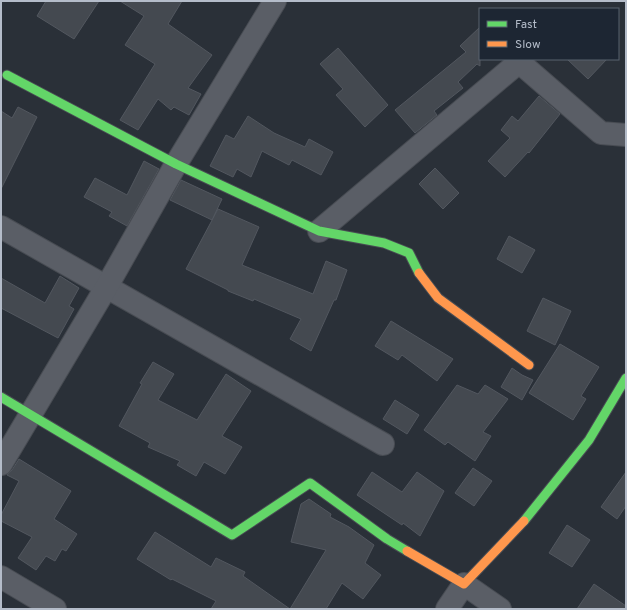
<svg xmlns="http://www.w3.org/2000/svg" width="627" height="610" viewBox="0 0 627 610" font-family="Overpass,sans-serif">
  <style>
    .building { fill: #444950; stroke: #52575f }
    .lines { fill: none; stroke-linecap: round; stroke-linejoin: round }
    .street-casing { stroke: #484c53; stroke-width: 24 }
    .fast-casing { stroke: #484c53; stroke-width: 11 }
    .slow-casing { stroke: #484c53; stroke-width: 11 }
    .street { stroke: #5a5e66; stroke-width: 22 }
    .fast { stroke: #63d668; stroke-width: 9 }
    .slow { stroke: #ff974d; stroke-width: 9 }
  </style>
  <rect width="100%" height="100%" fill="#2a3038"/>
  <g class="building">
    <path d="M46 1H99L74 39 37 16Z"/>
    <path d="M120 1H182L168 24 212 55 188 88 201 94 189 115 174 107 171 110 158 99 138 130 120 120 155 64 125 45 144 16Z"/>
    <path d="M480 27V66L477 64 458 82 463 88 434 111 437 115 415 133 395 110 466 52 460 46Z"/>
    <path d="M338 48 388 105 365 127 336 95 343 89 320 64Z"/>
    <path d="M567 59H607L588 79Z"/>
    <path d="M539 96 560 114 529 153 528 152 505 177 488 161 510 138 501 130 512 116 518 121Z"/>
    <path d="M18 107 37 117 1 189V111L12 118Z"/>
    <path d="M248 116 274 133 305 147 309 139 333 152 321 175 292 160 289 165 262 151 251 177 237 169 233 177 210 166 226 135 234 139Z"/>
    <path d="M144 161 159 169 127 226 109 216 112 212 84 197 95 178 127 195Z"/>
    <path d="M435 168 459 193 443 209 419 184Z"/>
    <path d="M181 180 222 199 212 220 170 200Z"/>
    <path d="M218 209 259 227 242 265 313 294 326 261 347 270 336 300H334L311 351 290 339 301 319 254 299 253 301 228 291V290L186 269Z"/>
    <path d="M509 236 535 250 522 273 497 259Z"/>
    <path d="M60 276 79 288 69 306 74 309 58 338 1 308V278L45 303Z"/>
    <path d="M543 298 571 311 555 345 527 331Z"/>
    <path d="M391 321 453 359 437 381 402 355 398 360 375 346Z"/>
    <path d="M560 344 599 367 581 396 586 399 573 420 529 393Z"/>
    <path d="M153 362 174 374 158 400 197 420 226 374 251 391 222 436 242 447 225 474 204 462 196 476 177 465 180 461 148 447 150 443 119 426 142 384 140 383Z"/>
    <path d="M512 368 522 375 533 380 522 400 501 387Z"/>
    <path d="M457 385 478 394 485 385 508 399 483 432 491 436 475 461 448 442 445 445 424 430Z"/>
    <path d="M395 400 419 415 407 434 383 419Z"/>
    <path d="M19 459 71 491 54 519 77 534 66 551 62 549 55 561 46 556 36 570 18 558 32 537 1 521V515L19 481 7 475 12 470Z"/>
    <path d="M473 468 492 481 474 506 455 493Z"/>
    <path d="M372 472 402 492 417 472 444 491 420 536 403 523 402 525 357 495Z"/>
    <path d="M626 472V506L617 519 601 507Z"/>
    <path d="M309 499 331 514 330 517 349 527 374 545 365 563 381 575 363 599 342 583 326 609H211L216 601 172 579 171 580 137 559 155 532 211 567 216 558 245 572 243 576 290 609 326 550 291 542 301 504Z"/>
    <path d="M567 525 590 540 572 567 549 553Z"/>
    <path d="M594 584 626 606V609H577Z"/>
  </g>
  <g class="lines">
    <defs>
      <g id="street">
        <path d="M1 227 383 444"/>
        <path d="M319 231 519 62 601 133 626 135"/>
        <path d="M1 464 107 286 176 164 275 1"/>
        <path d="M1 577 55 609"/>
        <path d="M447 609 464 584 500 609"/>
      </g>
      <g id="fast">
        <path d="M7 75 176 164 319 231 384 243 409 253 419 273"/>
        <path d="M1 397 232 535 310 483 387 539 407 551"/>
        <path d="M524 521 589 440 626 378"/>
      </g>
      <g id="slow">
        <path d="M419 273 438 298 529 365"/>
        <path d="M407 551 464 584 524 521"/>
      </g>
    </defs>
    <use href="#street" class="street-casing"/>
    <use href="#fast" class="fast-casing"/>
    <use href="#slow" class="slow-casing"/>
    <use href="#street" class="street"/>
    <use href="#fast" class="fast"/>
    <use href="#slow" class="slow"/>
  </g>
  <rect width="627" height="610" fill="none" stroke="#b4bcc9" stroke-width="4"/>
  <rect x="479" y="8" width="140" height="52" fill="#1d2633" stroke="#59626f"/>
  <rect x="487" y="21" width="20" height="6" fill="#63d668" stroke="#59626f"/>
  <text x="515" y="28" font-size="12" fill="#b4bcc9">Fast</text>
  <rect x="487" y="41" width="20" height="6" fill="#ff974d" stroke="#59626f"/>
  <text x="515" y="48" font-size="12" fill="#b4bcc9">Slow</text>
</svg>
